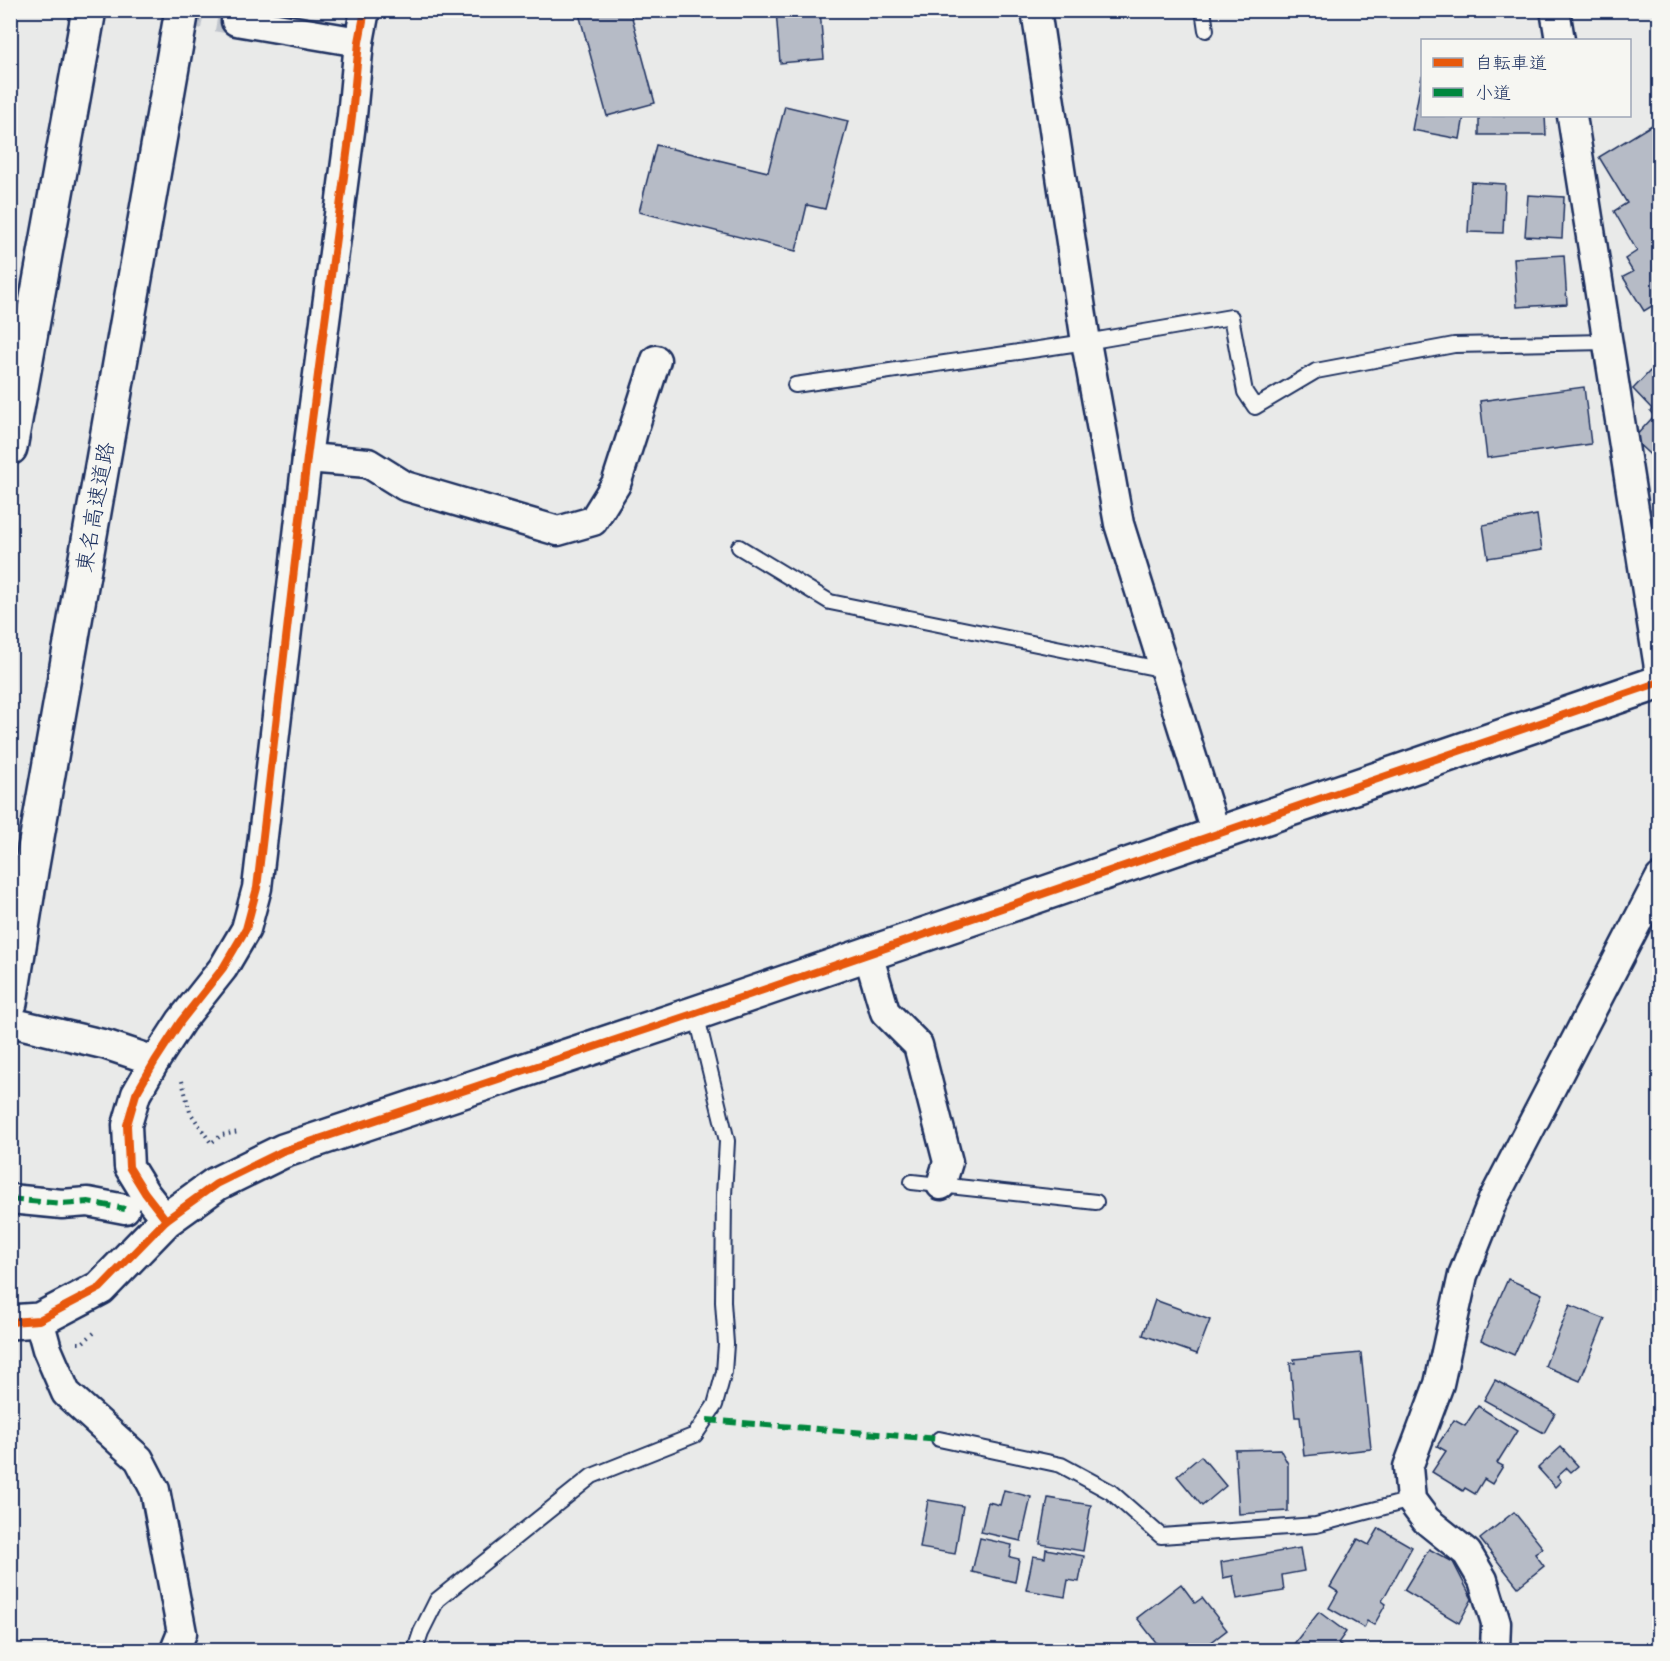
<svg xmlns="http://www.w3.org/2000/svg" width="1670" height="1661" viewBox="0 0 1670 1661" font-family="Itim,'Klee One',sans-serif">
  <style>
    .green { fill: #caced5; stroke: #727e9a; stroke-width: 1.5 }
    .building { fill: #b6bbc6; stroke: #1b2f5e; stroke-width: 1.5 }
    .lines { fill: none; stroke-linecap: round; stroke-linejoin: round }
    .street-tunnel { stroke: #c0c5cd; stroke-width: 28; stroke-dasharray: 28 14; stroke-linecap: butt }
    .lane-casing { stroke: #1b2f5e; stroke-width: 18 }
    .street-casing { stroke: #1b2f5e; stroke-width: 33 }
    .secondary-casing { stroke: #1b2f5e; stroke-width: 38 }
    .highway-casing { stroke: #1b2f5e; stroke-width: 38 }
    .path { stroke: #1b2f5e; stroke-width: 4; stroke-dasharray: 1.5 4.5; stroke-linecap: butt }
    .lane { stroke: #f6f6f2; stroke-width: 14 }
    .street { stroke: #f6f6f2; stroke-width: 28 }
    .secondary { stroke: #f6f6f2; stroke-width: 33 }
    .highway { stroke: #f6f6f2; stroke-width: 33 }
    .quiet { stroke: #00873e; stroke-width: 6; stroke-dasharray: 12 6; stroke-linecap: butt }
    .cycleway-casing { stroke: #f6f6f2; stroke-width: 11 }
    .cycleway { stroke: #e8590c; stroke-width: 8 }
    .labels { text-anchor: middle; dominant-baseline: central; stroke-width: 4.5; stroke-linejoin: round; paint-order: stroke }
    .street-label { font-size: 22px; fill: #1b2f5e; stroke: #f6f6f2 }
  </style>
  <rect width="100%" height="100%" fill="#e9eae9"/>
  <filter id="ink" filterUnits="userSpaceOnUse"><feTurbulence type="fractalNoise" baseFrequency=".0167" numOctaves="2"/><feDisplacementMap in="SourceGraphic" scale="12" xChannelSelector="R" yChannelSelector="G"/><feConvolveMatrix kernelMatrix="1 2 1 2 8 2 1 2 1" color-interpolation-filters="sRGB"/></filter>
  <g filter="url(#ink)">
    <path class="green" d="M1659 505V610L1643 514Z"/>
    <g class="building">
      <path d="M578 10H630L655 103 607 116Z"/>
      <path d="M776 10H820L824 59 780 63Z"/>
      <path d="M1422 76V116H1464L1460 139 1412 130Z"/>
      <path d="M785 106 848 121 825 209 807 205 796 251 639 212 656 145 768 172Z"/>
      <path d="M1479 116H1545L1546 135H1479Z"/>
      <path d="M1660 120V301L1644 311 1623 277 1633 272 1625 259 1637 251 1614 211 1627 203 1599 157Z"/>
      <path d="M1471 182 1505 184 1503 233 1468 232Z"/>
      <path d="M1528 195 1564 197 1562 238 1525 236Z"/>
      <path d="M1564 255 1567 304 1517 307 1514 258Z"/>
      <path d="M1650 371 1660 380V464L1633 439 1654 416 1650 411 1652 409 1633 389Z"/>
      <path d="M1584 387 1591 444 1487 458 1480 401Z"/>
      <path d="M1537 515 1542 550 1488 558 1483 525Z"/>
      <path d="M1508 1279 1542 1294 1514 1355 1481 1340Z"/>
      <path d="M1155 1300 1210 1320 1197 1354 1143 1335Z"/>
      <path d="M1570 1305 1605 1319 1580 1381 1545 1366Z"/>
      <path d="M1361 1353 1371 1449 1304 1456 1300 1417H1295L1290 1363H1295L1294 1359Z"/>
      <path d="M1495 1380 1555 1413 1544 1433 1484 1400Z"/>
      <path d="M1478 1406 1517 1431 1497 1463 1503 1466 1492 1484 1484 1479 1475 1494 1465 1488 1463 1491 1432 1472 1446 1451 1437 1446 1454 1420 1465 1426Z"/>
      <path d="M1561 1447 1578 1466 1571 1472 1567 1468 1557 1477 1561 1481 1555 1487 1538 1468Z"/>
      <path d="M1280 1449 1288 1464V1511L1239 1514 1235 1450Z"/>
      <path d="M1201 1456 1226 1486 1202 1506 1177 1476Z"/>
      <path d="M1004 1490 1031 1497 1021 1541 981 1532 988 1502 1000 1505Z"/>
      <path d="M1048 1498 1091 1505 1083 1551 1040 1544Z"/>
      <path d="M928 1500 963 1506 955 1554 920 1548Z"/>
      <path d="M1514 1512 1543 1548 1535 1554 1544 1566 1518 1587 1480 1539Z"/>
      <path d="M1379 1528 1412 1547 1382 1601 1386 1604 1374 1625 1367 1621 1364 1628 1329 1608 1338 1592 1330 1587 1358 1539 1369 1545Z"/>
      <path d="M980 1538 1012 1545 1010 1557 1019 1559 1015 1582 972 1572Z"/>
      <path d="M1300 1548 1304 1571 1282 1575 1284 1591 1237 1599 1233 1576 1223 1578 1221 1562Z"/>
      <path d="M1046 1549 1084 1556 1079 1582 1068 1580 1065 1597 1026 1590 1033 1556 1045 1558Z"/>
      <path d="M1429 1549 1453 1562 1472 1599 1459 1623 1404 1590Z"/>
      <path d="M1181 1584 1195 1603 1202 1598 1227 1630 1201 1650H1162L1137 1618Z"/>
      <path d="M1319 1612 1346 1632 1338 1643 1348 1650H1289Z"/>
    </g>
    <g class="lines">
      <path class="street-tunnel" d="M176 10 236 21"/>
      <defs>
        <g id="lane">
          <path d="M1203 10 1206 30"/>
          <path d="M795 385 1086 342 1231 317 1245 392 1255 407 1316 371 1454 345 1607 342"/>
          <path d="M739 547 830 602 1165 670"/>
          <path d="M912 1182 1096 1202"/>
          <path d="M939 1439 1061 1465 1111 1492 1161 1536 1316 1525 1411 1500"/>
          <path d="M415 1650 421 1632 437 1600 592 1476 695 1435 715 1405 724 1372 726 1344 723 1302 724 1195 727 1141 696 1013"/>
        </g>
        <g id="street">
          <path d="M1036 10 1086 342 1119 524 1216 834"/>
          <path d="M1555 10 1560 40"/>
          <path d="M236 21 359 42"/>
          <path d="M1572 116 1660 674"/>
          <path d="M307 458 368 463 405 486 558 531 593 521 616 484 656 360"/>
          <path d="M868 954 885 1012 918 1045 948 1162 941 1185"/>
          <path d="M10 1022 107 1045 155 1061"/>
          <path d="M10 1199 62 1204 88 1202 125 1209"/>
          <path d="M166 1220 145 1193 129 1167 127 1125 136 1094 155 1061 181 1021 223 968 246 929 257 888 307 458 352 116 359 42 365 10"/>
          <path d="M39 1320 47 1349 66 1393 139 1459 155 1490 182 1633 175 1650"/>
          <path d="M1495 1650 1496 1623 1483 1580 1467 1553 1426 1520 1411 1500 1408 1467 1439 1384 1463 1275 1493 1200 1660 878"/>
        </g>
        <path id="secondary" d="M10 1322 39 1320 100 1288 166 1220 216 1184 283 1151 696 1013 1660 682"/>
        <g id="highway">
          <path d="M10 448 89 10"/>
          <path d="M10 1003 31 871 182 10"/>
        </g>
      </defs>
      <use href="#lane" class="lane-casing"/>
      <use href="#street" class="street-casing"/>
      <use href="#secondary" class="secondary-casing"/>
      <use href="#highway" class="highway-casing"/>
      <g class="path">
        <path d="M182 1081 190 1112 211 1143 222 1135 239 1132"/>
        <path d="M78 1343H82L94 1333"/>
      </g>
      <use href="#lane" class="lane"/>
      <use href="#street" class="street"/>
      <use href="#secondary" class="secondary"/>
      <use href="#highway" class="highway"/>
      <g class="quiet">
        <path d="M10 1199 62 1204 88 1202 125 1209"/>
        <path d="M707 1420 939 1439"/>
      </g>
      <defs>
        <g id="cycleway">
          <path d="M166 1220 145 1193 129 1167 127 1125 136 1094 155 1061 181 1021 223 968 246 929 257 888 307 458 352 116 359 42 365 10"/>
          <path d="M10 1322 39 1320 100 1288 166 1220 216 1184 283 1151 696 1013 1660 682"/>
        </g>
      </defs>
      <use href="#cycleway" class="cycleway-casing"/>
      <use href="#cycleway" class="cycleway"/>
    </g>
  </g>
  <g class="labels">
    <g class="street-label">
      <text transform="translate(95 507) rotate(-80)">東名高速道路</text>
    </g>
  </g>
  <rect width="1670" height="1661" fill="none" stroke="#f6f6f2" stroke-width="36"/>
  <rect x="18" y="18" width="1634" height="1625" fill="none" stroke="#1b2f5e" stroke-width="2" filter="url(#ink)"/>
  <rect x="1421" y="39" width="210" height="78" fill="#f6f6f2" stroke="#9ea6b7" stroke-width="1.5"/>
  <rect x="1433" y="58" width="30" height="9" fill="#e8590c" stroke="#9ea6b7" stroke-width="1.5"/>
  <text x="1475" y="69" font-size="18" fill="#1b2f5e">自転車道</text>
  <rect x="1433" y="88" width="30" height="9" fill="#00873e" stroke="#9ea6b7" stroke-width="1.5"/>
  <text x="1475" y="99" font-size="18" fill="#1b2f5e">小道</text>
</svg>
